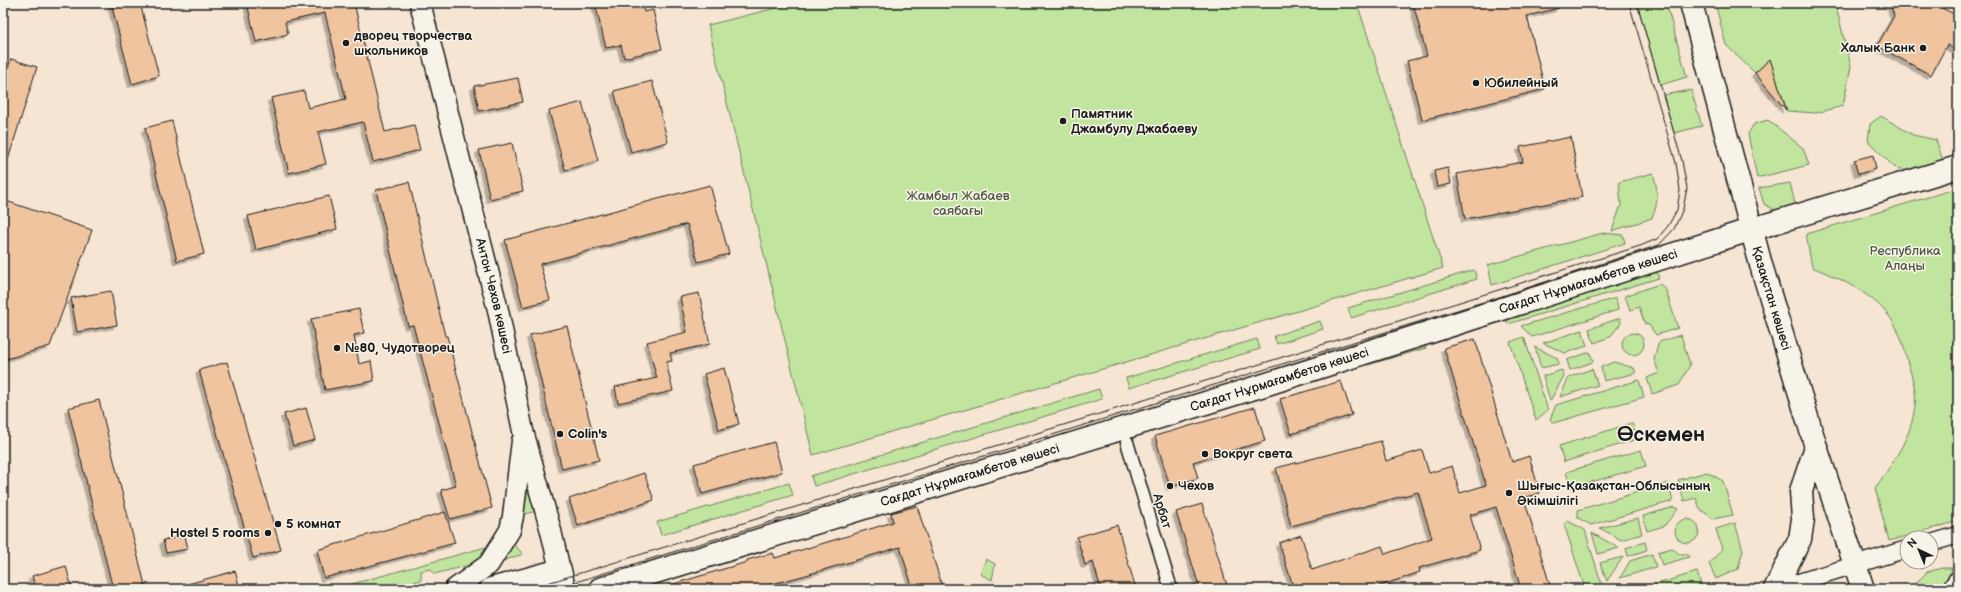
<svg xmlns="http://www.w3.org/2000/svg" width="1961" height="592" viewBox="0 0 1961 592" font-family="'Balsamiq Sans',sans-serif">
  <style>
    .green { fill: #c1e59f; stroke: #6e805e }
    .building { fill: #f0c49f; stroke: #1c1c1c; filter: url(#shadow) }
    .lines { fill: none; stroke-linecap: round; stroke-linejoin: round }
    .pedestrian-casing { stroke: #1c1c1c; stroke-width: 15 }
    .minor-casing { stroke: #1c1c1c; stroke-width: 19 }
    .tertiary-casing { stroke: #1c1c1c; stroke-width: 23 }
    .secondary-casing { stroke: #1c1c1c; stroke-width: 25 }
    .primary-casing { stroke: #1c1c1c; stroke-width: 25 }
    .pedestrian { stroke: #f7f3e8; stroke-width: 12 }
    .minor { stroke: #f7f3e8; stroke-width: 16 }
    .tertiary { stroke: #f7f3e8; stroke-width: 20 }
    .secondary { stroke: #f7f3e8; stroke-width: 22 }
    .primary { stroke: #f7f3e8; stroke-width: 22 }
    .tram { stroke: #1c1c1c; stroke-width: 1 }
    .poi-dot { fill: #1c1c1c; stroke: #f7f3e8; stroke-width: 1.5 }
    .labels { text-anchor: middle; dominant-baseline: central; stroke-width: 3; stroke-linejoin: round; paint-order: stroke }
    .poi-label { font-size: 13px; font-weight: bold; fill: #1c1c1c; stroke: #f7f3e8; text-anchor: start }
    .park-label { font-size: 13px; fill: #4e5843; stroke: #f7f3e8 }
    .street-label { font-size: 13px; fill: #1c1c1c; stroke: #f7f3e8 }
    .town-label { font-size: 21px; font-weight: bold; fill: #1c1c1c; stroke: #f7f3e8 }
  </style>
  <defs>
    <filter id="shadow"><feDropShadow dx="-3.5" dy="3.5" stdDeviation="0" flood-color="#0004"/></filter>
  </defs>
  <rect width="100%" height="100%" fill="#f5e5d2"/>
  <filter id="ink" filterUnits="userSpaceOnUse"><feTurbulence type="fractalNoise" baseFrequency=".025" numOctaves="2"/><feDisplacementMap in="SourceGraphic" scale="8" xChannelSelector="R" yChannelSelector="G"/><feConvolveMatrix kernelMatrix="1 2 1 2 8 2 1 2 1" color-interpolation-filters="sRGB"/></filter>
  <g filter="url(#ink)">
    <g class="green">
      <path d="M796 3H1357L1443 268 813 455 708 25Z"/>
      <path d="M1637 3H1666L1687 77 1660 85Z"/>
      <path d="M1715 3H1835L1851 66 1843 106 1816 113 1787 111 1770 60 1755 73 1726 45Z"/>
      <path d="M1691 90 1702 126 1674 133 1663 95Z"/>
      <path d="M1881 116 1913 135 1936 140 1943 160 1907 171 1894 167 1868 141 1870 124Z"/>
      <path d="M1768 120 1803 148 1809 165 1757 178 1748 134 1754 124Z"/>
      <path d="M1653 173C1658 190 1659 202 1652 218L1612 231 1621 205 1619 182Z"/>
      <path d="M1790 183 1795 204 1775 210 1764 204 1759 188Z"/>
      <path d="M1958 188V521L1889 541 1875 488C1891 466 1910 439 1914 412 1918 395 1913 380 1908 364 1905 353 1903 340 1897 329 1882 297 1843 280 1812 267L1806 234Z"/>
      <path d="M1603 233 1623 235 1625 243 1492 285 1488 265Z"/>
      <path d="M1655 266 1659 278 1508 324 1505 312Z"/>
      <path d="M1474 270 1477 279 1351 318 1348 308Z"/>
      <path d="M1659 284 1665 288 1678 328 1656 335 1649 325 1645 324 1639 307 1630 310 1625 296Z"/>
      <path d="M1616 298 1618 310 1532 337 1521 326Z"/>
      <path d="M1620 318 1621 323 1610 337 1594 343 1589 329Z"/>
      <path d="M1320 321 1323 329 1277 344 1274 336Z"/>
      <path d="M1582 330 1587 346 1565 353 1543 343Z"/>
      <circle cx="1633" cy="344" r="11"/>
      <path d="M1681 335 1690 365 1679 385 1652 394 1647 378 1659 373 1654 359 1659 342Z"/>
      <path d="M1423 337 1426 348 1343 372 1341 363Z"/>
      <path d="M1524 337 1548 410 1536 420 1510 342Z"/>
      <path d="M1257 339 1260 349 1129 388 1126 378Z"/>
      <path d="M1535 347 1557 358 1559 364 1541 368Z"/>
      <path d="M1590 352 1593 362 1570 370 1567 360Z"/>
      <path d="M1614 362 1634 368 1636 373 1604 381 1601 367Z"/>
      <path d="M1592 369 1598 385 1560 397 1569 377Z"/>
      <path d="M1562 370 1564 376 1550 401 1543 376Z"/>
      <path d="M1639 380 1644 397 1553 423 1550 419 1556 405Z"/>
      <path d="M1099 389 1102 399 814 486 811 476Z"/>
      <path d="M1632 423 1637 439 1564 462 1559 446Z"/>
      <path d="M1641 450 1646 466 1571 488 1566 472Z"/>
      <path d="M524 465 537 511 520 515Z"/>
      <path d="M1707 472 1723 481 1733 515 1713 519 1700 509 1696 498 1684 501 1678 480Z"/>
      <path d="M789 483 793 495 661 535 657 522Z"/>
      <path d="M1668 483 1673 501 1591 525 1578 518V510Z"/>
      <path d="M1674 507 1678 509 1664 526 1647 531 1643 516Z"/>
      <path d="M1638 518 1642 534 1621 540 1600 528Z"/>
      <circle cx="1687" cy="531" r="12"/>
      <path d="M1568 521 1585 530 1603 589H1585L1564 524Z"/>
      <path d="M1735 523 1743 550 1738 569 1716 579 1709 564 1722 549 1716 529Z"/>
      <path d="M1592 533 1619 548 1598 554Z"/>
      <path d="M511 542 523 554 494 564Z"/>
      <path d="M1645 542 1647 550 1628 556 1626 548Z"/>
      <path d="M486 547 490 560 434 574 431 569 421 571V580L389 589H334Z"/>
      <path d="M1672 548 1679 554H1687L1689 557 1662 565 1658 552Z"/>
      <path d="M1652 554 1656 567 1620 578 1630 561Z"/>
      <path d="M1623 557 1607 581 1600 563Z"/>
      <path d="M986 559 995 564 992 580 980 574Z"/>
      <path d="M1942 568H1952L1950 577 1942 589H1910L1927 572Z"/>
      <path d="M1697 572 1701 585 1689 589H1640Z"/>
    </g>
    <g class="building">
      <path d="M111 3H140L159 76 132 84Z"/>
      <path d="M247 3H354L385 132 414 125 420 150 373 162 363 122 318 132 326 164 289 173 271 98 304 91 308 108 346 99 325 13 285 22 288 34 256 42Z"/>
      <path d="M595 3H642L644 12 653 10 662 49 624 58 621 45 606 48Z"/>
      <path d="M1413 3H1558L1559 8 1527 16 1545 89 1422 120 1407 61 1427 56Z"/>
      <path d="M1890 3H1932L1958 16V51L1947 45 1931 75 1877 46 1894 16Z"/>
      <path d="M11 59 37 67 6 166 3 165V82Z"/>
      <path d="M1770 59 1786 109V110L1755 73Z"/>
      <path d="M518 78 523 102 479 111 474 86Z"/>
      <path d="M652 81 668 142 631 152 614 91Z"/>
      <path d="M582 102 598 161 565 170 549 111Z"/>
      <path d="M172 121 204 254 177 261 145 128Z"/>
      <path d="M1571 137 1582 197 1465 219 1457 174 1523 162 1520 147Z"/>
      <path d="M512 143 523 191 490 199 479 150Z"/>
      <path d="M1873 155 1876 169 1858 174 1854 160Z"/>
      <path d="M1448 168 1451 184 1437 187 1434 171Z"/>
      <path d="M409 182 445 336H447L492 508 450 519 441 490 456 486 413 325 408 326 376 190Z"/>
      <path d="M710 185 729 254 698 262 687 224 540 264 550 300 523 307 505 240Z"/>
      <path d="M329 196 337 229 256 250 248 216Z"/>
      <path d="M3 200 92 230 50 346 3 360Z"/>
      <path d="M111 291 117 325 77 332 71 298Z"/>
      <path d="M699 293 710 344 670 353 672 361 666 362 673 391 618 403 615 387 657 378 647 342 687 332 680 297Z"/>
      <path d="M359 309 364 333 354 335 359 364 371 361 374 381 325 390 311 319Z"/>
      <path d="M567 326 599 460 562 469 530 335Z"/>
      <path d="M1475 339 1512 462 1529 456 1540 493 1524 498 1551 589H1521L1496 507 1470 515 1480 550 1419 568 1420 572 1371 589H1294L1279 543 1301 535 1312 570 1382 546 1385 554 1432 538 1418 492 1291 526 1276 468 1381 441 1386 461 1422 450 1429 473 1452 466 1460 493 1486 485 1444 348Z"/>
      <path d="M227 362 281 550 253 558 199 370Z"/>
      <path d="M724 368 739 424 719 430 704 374Z"/>
      <path d="M1341 381 1352 415 1291 434 1280 399Z"/>
      <path d="M99 400 146 589H113L68 408Z"/>
      <path d="M1255 407 1265 441 1193 462 1198 478 1170 487 1155 436Z"/>
      <path d="M306 408 315 440 293 446 284 414Z"/>
      <path d="M774 442 782 472 702 494 694 464Z"/>
      <path d="M644 473 654 500 578 526 569 499Z"/>
      <path d="M1202 504 1228 589H1200L1176 512Z"/>
      <path d="M917 506 943 589H913L900 547 803 576 752 589H668L667 586 747 562V560L773 553 775 558 893 522 891 513Z"/>
      <path d="M445 512 455 543 324 578 317 550Z"/>
      <path d="M1117 525 1136 589H1101L1093 562 1085 565 1077 537Z"/>
      <path d="M185 536 188 549 166 553 163 540Z"/>
      <path d="M66 566 72 589H36L32 576Z"/>
      <path d="M235 571 240 589H185L184 585Z"/>
    </g>
    <g class="lines">
      <defs>
        <path id="pedestrian" d="M1127 442 1171 589"/>
        <g id="minor">
          <path d="M1931 543 1958 535"/>
          <path d="M1776 589 1907 549"/>
        </g>
        <g id="tertiary">
          <path id="s1" d="M420 3 498 310 523 431 551 531 560 570"/>
          <path d="M455 589 489 564 510 530 513 516 522 441"/>
        </g>
        <g id="secondary">
          <path d="M491 589 560 570 564 589"/>
          <path id="s2" d="M600 589 1264 385 1753 229 1958 167"/>
        </g>
        <g id="primary">
          <path id="s3" d="M1691 3 1761 265 1816 447 1863 589"/>
          <path d="M1775 589 1800 539 1803 519 1801 491 1816 447"/>
          <path d="M1954 589 1958 583"/>
        </g>
      </defs>
      <use href="#pedestrian" class="pedestrian-casing"/>
      <use href="#minor" class="minor-casing"/>
      <use href="#tertiary" class="tertiary-casing"/>
      <use href="#secondary" class="secondary-casing"/>
      <use href="#primary" class="primary-casing"/>
      <use href="#pedestrian" class="pedestrian"/>
      <use href="#minor" class="minor"/>
      <use href="#tertiary" class="tertiary"/>
      <use href="#secondary" class="secondary"/>
      <use href="#primary" class="primary"/>
      <g class="tram">
        <path d="M528 589 1096 415 1640 246 1657 239 1668 226 1677 210 1680 190 1676 163 1629 3"/>
        <path d="M553 589 1496 298 1659 245 1674 229 1683 209 1687 188 1682 161 1637 3"/>
      </g>
    </g>
  </g>
  <g class="poi-dot">
    <circle cx="346" cy="43" r="4"/>
    <circle cx="1923" cy="48" r="4"/>
    <circle cx="1476" cy="83" r="4"/>
    <circle cx="1063" cy="121" r="4"/>
    <circle cx="337" cy="348" r="4"/>
    <circle cx="560" cy="434" r="4"/>
    <circle cx="1205" cy="454" r="4"/>
    <circle cx="1170" cy="486" r="4"/>
    <circle cx="1509" cy="493" r="4"/>
    <circle cx="278" cy="524" r="4"/>
    <circle cx="268" cy="533" r="4"/>
  </g>
  <g class="labels">
    <g class="poi-label">
      <text x="354" y="36">дворец творчества<tspan x="354" dy="15">школьников</tspan></text>
      <text x="1915" y="48" text-anchor="end">Халык Банк</text>
      <text x="1484" y="83">Юбилейный</text>
      <text x="1071" y="114">Памятник<tspan x="1071" dy="15">Джамбулу Джабаеву</tspan></text>
      <text x="345" y="348">№80, Чудотворец</text>
      <text x="568" y="434">Colin's</text>
      <text x="1213" y="454">Вокруг света</text>
      <text x="1178" y="486">Чехов</text>
      <text x="1517" y="486">Шығыс-Қазақстан-Облысының<tspan x="1517" dy="15">Әкімшілігі</tspan></text>
      <text x="286" y="524">5 комнат</text>
      <text x="260" y="533" text-anchor="end">Hostel 5 rooms</text>
    </g>
    <g class="park-label">
      <text x="958" y="196">Жамбыл Жабаев<tspan x="958" dy="15">саябағы</tspan></text>
      <text x="1905" y="251">Республика<tspan x="1905" dy="15">Алаңы</tspan></text>
    </g>
    <g class="street-label">
      <text stroke="none"><textPath href="#s2" startOffset="1035">Сағдат Нұрмағамбетов көшесі</textPath></text>
      <text stroke="none"><textPath href="#s1" startOffset="302">Антон Чехов көшесі</textPath></text>
      <text stroke="none"><textPath href="#s3" startOffset="306">Қазақстан көшесі</textPath></text>
      <text stroke="none"><textPath href="#s2" startOffset="711">Сағдат Нұрмағамбетов көшесі</textPath></text>
      <text stroke="none"><textPath href="#s2" startOffset="387">Сағдат Нұрмағамбетов көшесі</textPath></text>
      <text transform="translate(1162 511) rotate(73)">Арбат</text>
    </g>
    <g class="town-label">
      <text x="1661" y="434">Өскемен</text>
    </g>
  </g>
  <rect width="1961" height="592" fill="none" stroke="#f7f3e8" stroke-width="16"/>
  <rect x="8" y="8" width="1945" height="576" fill="none" stroke="#1c1c1c" stroke-width="1.5" filter="url(#ink)"/>
  <g transform="translate(1919 550) rotate(316)"><circle r="19" fill="#f7f3e8" stroke="#9f9d96"/>
  <path d="M0-3L7 15L0 10L-7 15Z" fill="#1c1c1c"/>
  <text y="-6" font-size="11" font-weight="bold" text-anchor="middle" fill="#1c1c1c">N</text>
  </g>
</svg>
